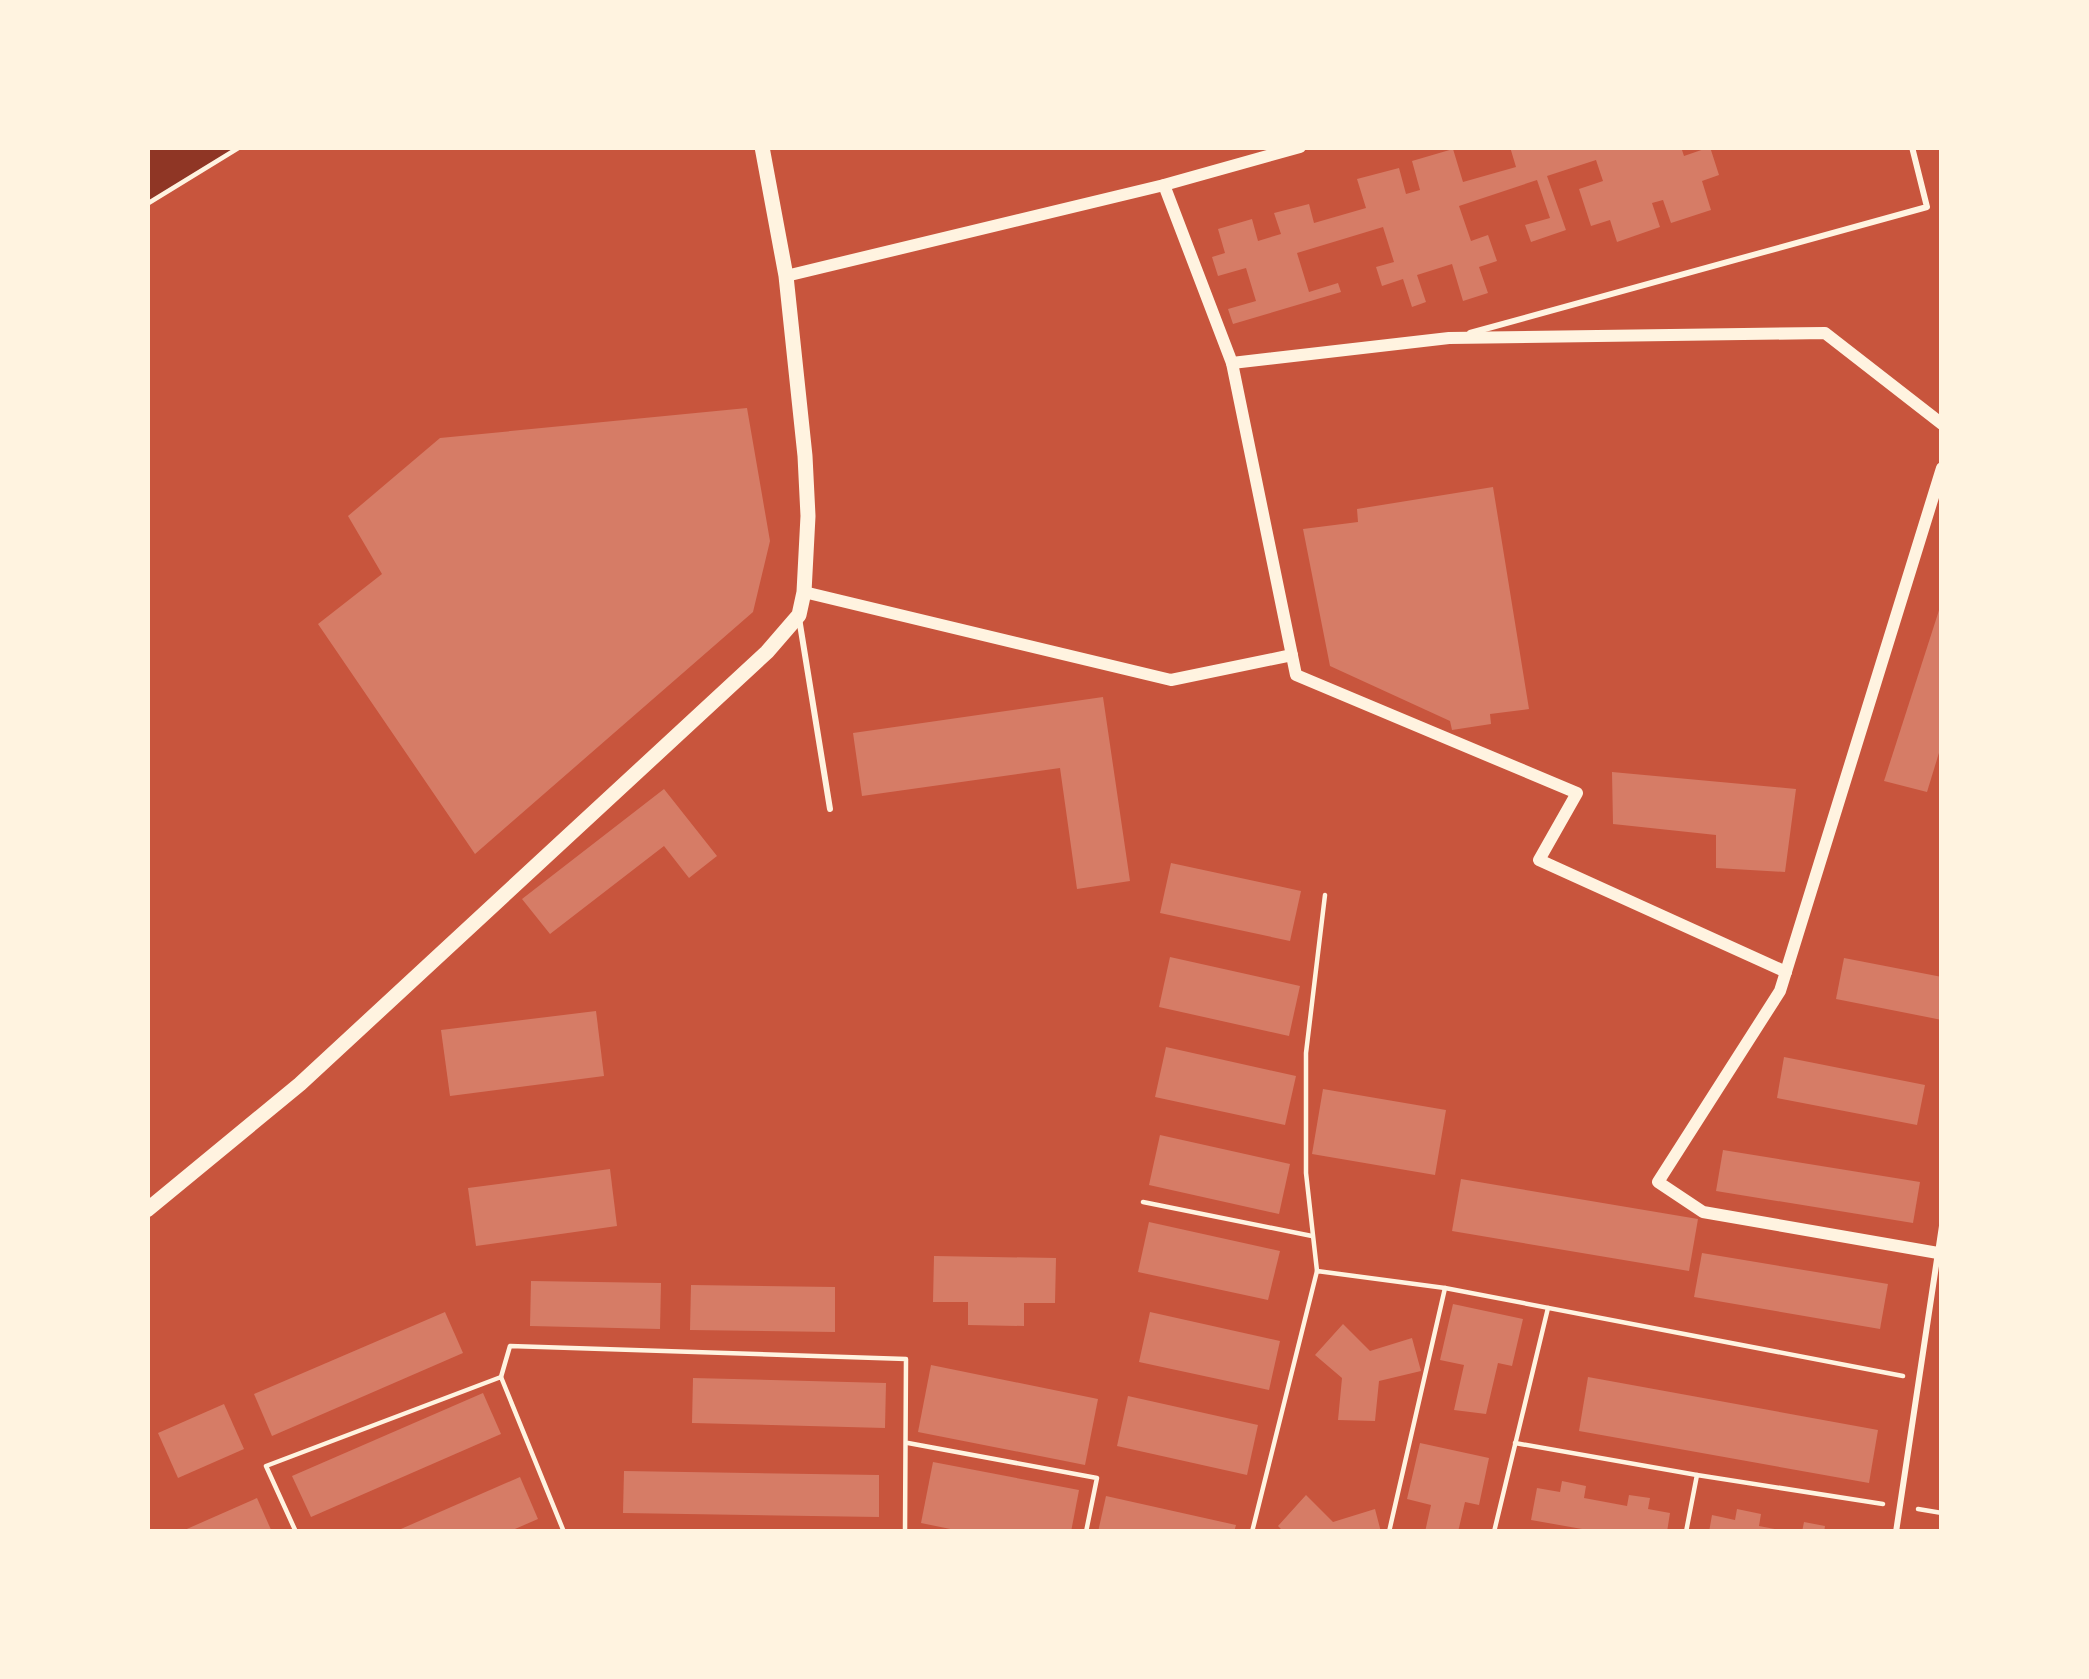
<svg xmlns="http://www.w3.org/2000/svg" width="2089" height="1679" viewBox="0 0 2089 1679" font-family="'Fira Sans',sans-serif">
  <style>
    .water { fill: #8f3625 }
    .building { fill: #d67c66 }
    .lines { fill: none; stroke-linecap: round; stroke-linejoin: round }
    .path { stroke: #fff3e0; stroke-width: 4.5 }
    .service { stroke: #fff3e0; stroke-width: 6 }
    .minor { stroke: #fff3e0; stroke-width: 12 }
    .tertiary { stroke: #fff3e0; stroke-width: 15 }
  </style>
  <rect width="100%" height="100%" fill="#c8553d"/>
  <path class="water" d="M147 147H240L147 204Z"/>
  <g class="building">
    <path d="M1510 147H1681L1684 156 1710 147 1719 175 1702 181 1711 210 1671 223 1663 200 1652 203 1660 227 1617 242 1610 220 1591 226 1579 189 1603 181 1596 160 1547 176 1566 230 1531 242 1525 225 1550 218 1537 180 1459 206 1471 241 1488 235 1497 261 1479 267 1488 293 1463 301 1452 264 1417 275 1426 302 1412 307 1403 279 1382 286 1376 267 1394 262 1383 227 1297 253 1309 292 1338 283 1341 292 1233 324 1228 309 1256 301 1246 268 1218 276 1212 257 1225 253 1218 229 1252 219 1258 241 1281 234 1274 213 1309 204 1314 223 1366 208 1357 179 1399 168 1406 194 1420 190 1412 161 1453 149 1463 182 1516 167Z"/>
    <path d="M747 408 770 541 753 612 475 854 318 624 382 574 348 516 440 438Z"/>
    <path d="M1493 487 1529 709 1490 714 1491 724 1452 730 1450 721 1330 666 1303 529 1358 522 1357 509Z"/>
    <path d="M1942 601V743L1927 792 1884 781Z"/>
    <path d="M1103 697 1130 881 1077 889 1060 768 862 796 853 733Z"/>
    <path d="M1612 772 1796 789 1785 872 1716 868V835L1613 824Z"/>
    <path d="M664 789 717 856 689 878 664 846 550 934 522 899Z"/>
    <path d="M1171 863 1301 891 1290 941 1160 913Z"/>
    <path d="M1170 957 1300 986 1289 1036 1159 1007Z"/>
    <path d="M1844 958 1942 977V1020L1836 999Z"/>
    <path d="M596 1011 604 1076 450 1096 441 1030Z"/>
    <path d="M1166 1047 1296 1076 1285 1125 1155 1097Z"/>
    <path d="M1784 1057 1925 1085 1917 1125 1777 1098Z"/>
    <path d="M1323 1089 1446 1110 1435 1175 1312 1154Z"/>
    <path d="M1160 1135 1290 1164 1279 1214 1149 1185Z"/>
    <path d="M1723 1150 1920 1182 1913 1223 1716 1191Z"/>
    <path d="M610 1169 617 1226 476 1246 468 1188Z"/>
    <path d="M1461 1179 1698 1219 1689 1271 1452 1231Z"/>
    <path d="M1149 1222 1280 1251 1268 1300 1138 1272Z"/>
    <path d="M1702 1253 1888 1284 1880 1329 1694 1297Z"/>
    <path d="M934 1256 1056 1258 1055 1303H1024V1326L968 1325V1302H933Z"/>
    <path d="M531 1281 661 1283 660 1329 530 1326Z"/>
    <path d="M691 1285 835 1287V1332L690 1330Z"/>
    <path d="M1453 1304 1523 1319 1512 1366 1498 1363 1486 1414 1454 1410 1464 1365 1440 1360Z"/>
    <path d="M445 1312 463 1353 272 1436 254 1394Z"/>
    <path d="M1150 1312 1280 1341 1269 1390 1139 1362Z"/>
    <path d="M1343 1324 1370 1351 1412 1338 1421 1371 1379 1381 1375 1421 1338 1420 1342 1378 1315 1355Z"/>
    <path d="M931 1365 1098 1399 1085 1465 918 1432Z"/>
    <path d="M1588 1377 1878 1430 1869 1483 1579 1431Z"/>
    <path d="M693 1378 886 1383 885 1428 692 1423Z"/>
    <path d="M483 1393 501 1434 311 1517 292 1476Z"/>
    <path d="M1128 1396 1258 1425 1247 1475 1117 1446Z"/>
    <path d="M224 1404 244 1449 178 1478 158 1433Z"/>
    <path d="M1420 1443 1489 1458 1479 1505 1465 1502 1458 1532H1425L1431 1505 1407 1499Z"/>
    <path d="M933 1462 1079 1490 1071 1532H965L921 1523Z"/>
    <path d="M624 1471 879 1475V1517L623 1513Z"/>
    <path d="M520 1477 538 1519 508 1532H394Z"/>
    <path d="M1562 1481 1586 1486 1584 1498 1627 1506 1629 1495 1650 1498 1648 1509 1670 1513 1667 1532H1599L1531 1520 1537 1488 1560 1492Z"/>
    <path d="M1306 1495 1333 1522 1375 1509 1381 1532H1284L1278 1526Z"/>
    <path d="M1106 1496 1236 1525 1234 1532H1098Z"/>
    <path d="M257 1498 272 1532H180Z"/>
    <path d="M1737 1509 1761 1514 1759 1526 1780 1530 1779 1532H1709L1712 1515 1735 1520Z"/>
    <path d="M1804 1522 1825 1526 1824 1532H1802Z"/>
  </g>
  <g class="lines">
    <g class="path">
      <path d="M147 204 240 147"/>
      <path d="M1143 1202 1312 1236"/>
      <path d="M1317 1271 1306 1173V1053L1325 895"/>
      <path d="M501 1377 510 1346 906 1359 905 1532"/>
      <path d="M908 1443 1097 1478 1086 1532"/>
      <path d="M1515 1443 1697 1475"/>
      <path d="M1918 1509 1942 1513"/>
      <path d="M296 1532 266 1466 501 1377 564 1532"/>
      <path d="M1252 1532 1317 1271 1445 1288 1903 1376"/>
      <path d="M1389 1532 1445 1288"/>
      <path d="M1494 1532 1548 1308"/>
      <path d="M1686 1532 1697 1475 1883 1504"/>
    </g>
    <g class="service">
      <path d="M1470 333 1927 207 1912 147"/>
      <path d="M799 618 830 809"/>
      <path d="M1896 1532 1942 1226"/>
    </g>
    <g class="minor">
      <path d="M1164 185 1232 363 1449 338 1825 333 1942 424"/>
      <path d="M786 276 1164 185 1300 147"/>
      <path d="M1232 363 1296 675 1577 793 1539 860 1786 972"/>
      <path d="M804 592 1171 680 1292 655"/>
      <path d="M1938 1253 1703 1212 1658 1182 1780 991 1942 468"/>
    </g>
    <path class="tertiary" d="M147 1210 300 1084 767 652 799 615 804 592 808 516 805 456 786 276 762 147"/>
  </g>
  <rect width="2089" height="1679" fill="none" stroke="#fff3e0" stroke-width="300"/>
</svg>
